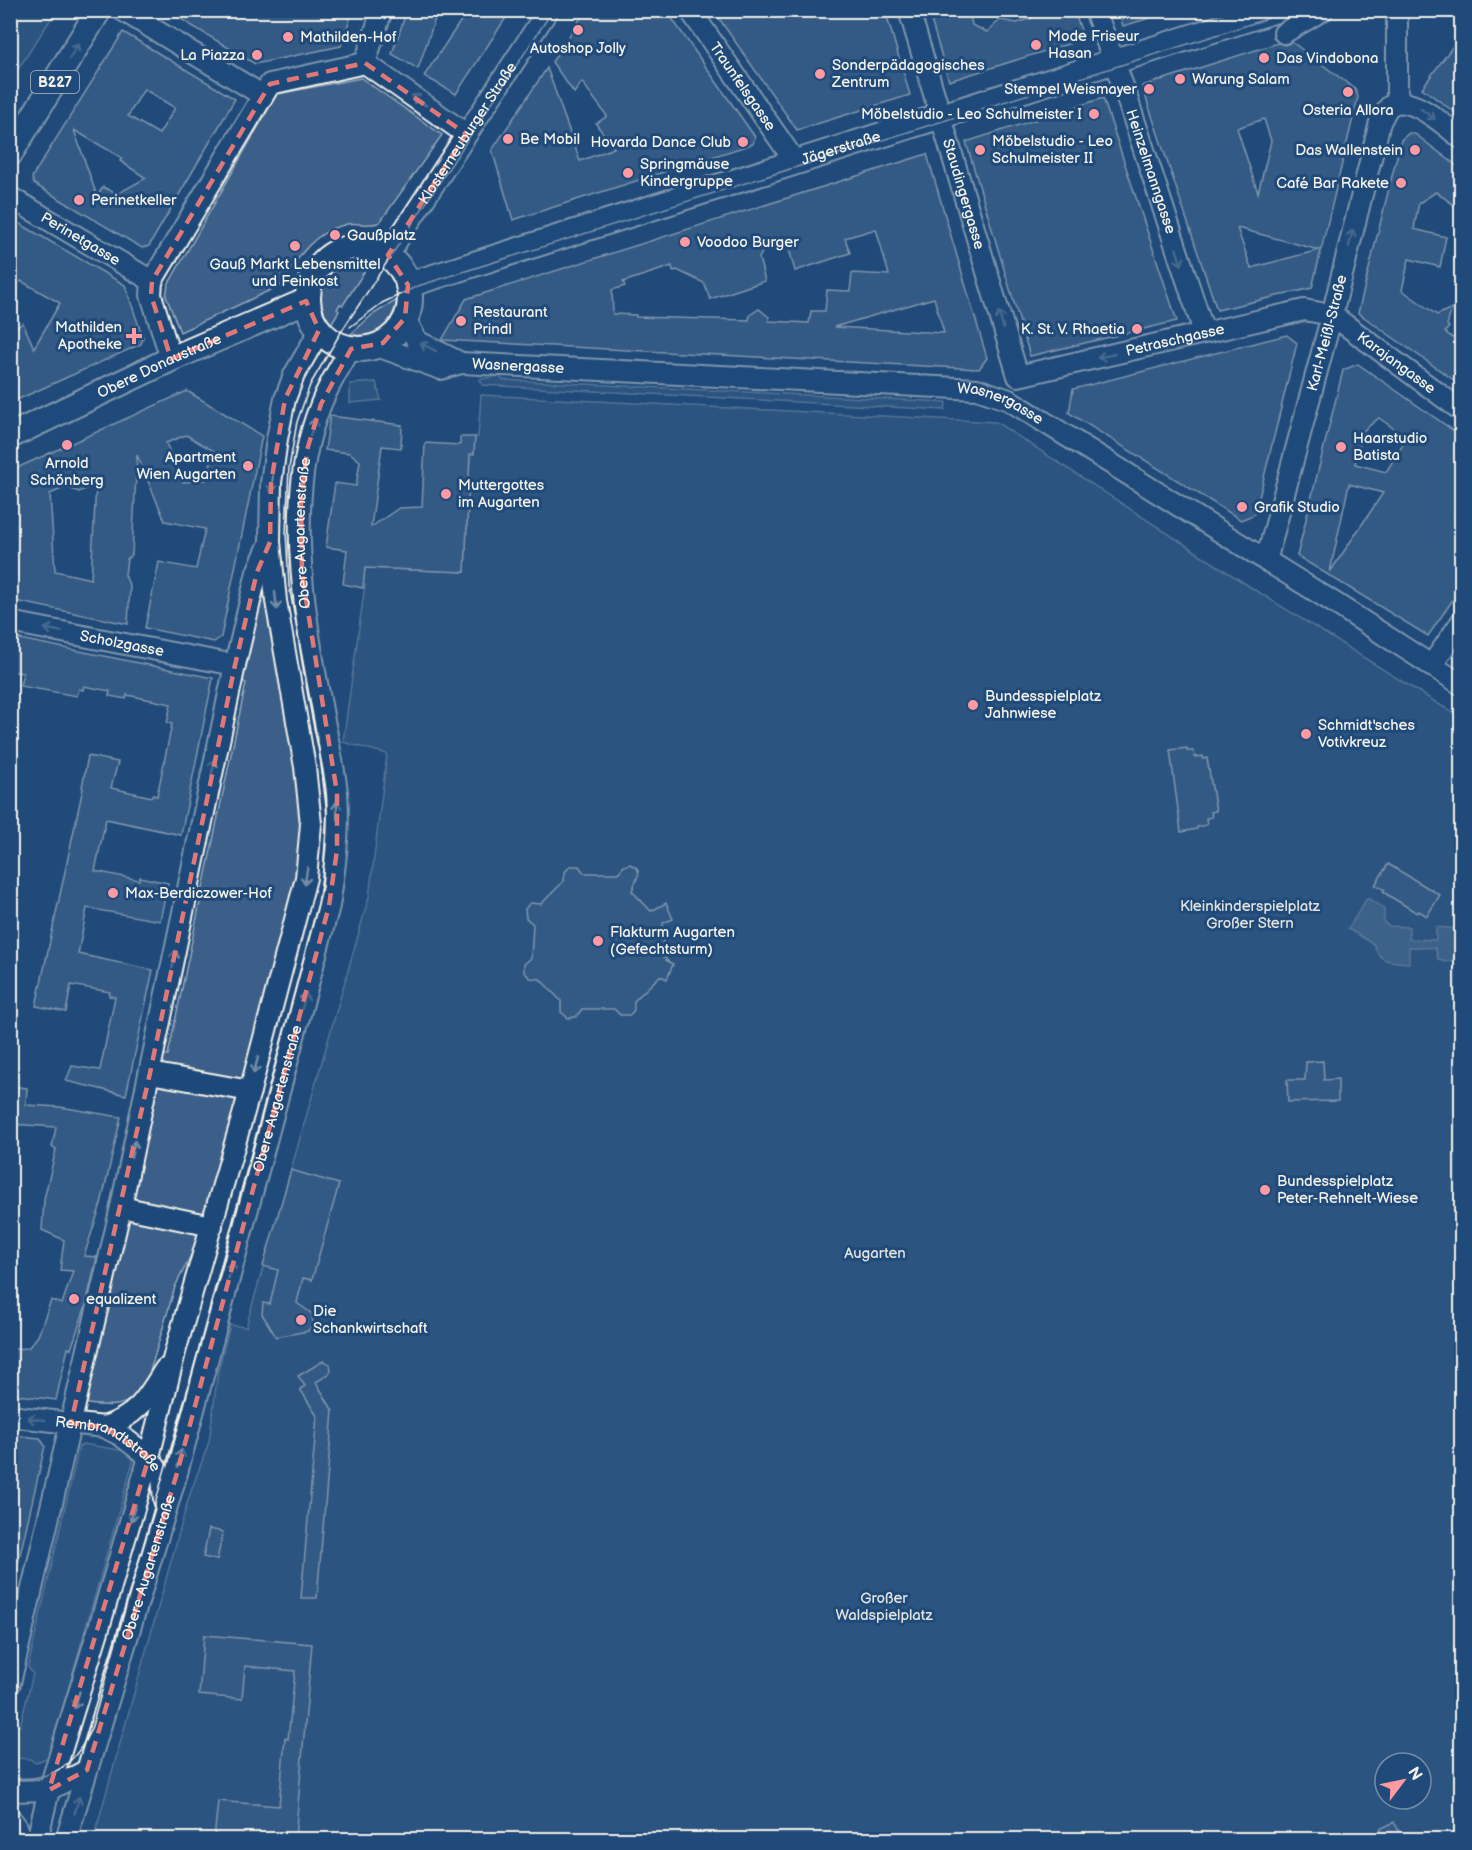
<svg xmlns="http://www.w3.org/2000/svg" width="1472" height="1850" viewBox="0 0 1472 1850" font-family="'Balsamiq Sans',sans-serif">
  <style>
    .green { fill: #3a5f88; stroke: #97a8b8; stroke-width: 1.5; fill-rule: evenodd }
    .water { fill: #627e9d; stroke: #9cacbb; stroke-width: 1.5 }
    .building { fill: #4d6e92; stroke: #f4f1e8; stroke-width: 1.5; fill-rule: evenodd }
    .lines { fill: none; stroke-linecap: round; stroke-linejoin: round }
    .minor-casing { stroke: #f4f1e8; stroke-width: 24 }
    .major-casing { stroke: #f4f1e8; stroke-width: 28 }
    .minor { stroke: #1f4a7a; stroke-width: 20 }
    .major { stroke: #1f4a7a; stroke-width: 24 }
    .tram { stroke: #f4f1e8; stroke-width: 1.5 }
    .oneway { stroke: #748da6 }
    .marked { fill: none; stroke: #e27875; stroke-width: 4.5; stroke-dasharray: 12 8; stroke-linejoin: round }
    .poi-dot { fill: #ff9aa2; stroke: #1f4a7a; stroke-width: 2 }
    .labels { text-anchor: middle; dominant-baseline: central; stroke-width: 6; stroke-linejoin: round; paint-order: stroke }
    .shield { fill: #1f4a7a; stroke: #b4bfc7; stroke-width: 1.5 }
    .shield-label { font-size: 14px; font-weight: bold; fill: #f4f1e8 }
    .poi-label { font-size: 15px; fill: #f4f1e8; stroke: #1f4a7a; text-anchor: start }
    .street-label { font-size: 15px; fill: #f4f1e8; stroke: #1f4a7a }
    .park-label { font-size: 15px; fill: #e1e2de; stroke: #1f4a7a }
  </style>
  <rect width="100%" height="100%" fill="#1f4a7a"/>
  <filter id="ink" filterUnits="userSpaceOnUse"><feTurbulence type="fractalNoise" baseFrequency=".0167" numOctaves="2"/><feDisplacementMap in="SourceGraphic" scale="12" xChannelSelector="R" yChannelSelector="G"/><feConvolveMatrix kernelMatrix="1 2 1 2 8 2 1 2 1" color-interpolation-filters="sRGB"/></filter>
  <g filter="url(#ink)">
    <g class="green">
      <path d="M11 10 56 11 11 80 10 11Z"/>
      <path d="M361 78 442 135 380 222C370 227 358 222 347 224 316 231 296 255 286 283L180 332 166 296 168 285 277 94Z"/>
      <path d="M363 260 371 261 343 305 340 304 337 309 339 311 331 324C308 294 327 260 363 260Z"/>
      <path d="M397 300C393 325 375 338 350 335L372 315Z"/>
      <path d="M499 376 503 380 946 402 945 410 482 385 480 379Z"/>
      <path d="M376 382 381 400 350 403V384Z"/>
      <path d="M481 395 996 422 1255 590 1461 718V1839L93 1840 189 1497 209 1442 218 1371 230 1325 246 1327 369 897 387 754 343 742 365 585H363L365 568 465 572 470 454 475 437H478ZM1385 1763H1421V1799H1385Z"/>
      <path d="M264 583 301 797 303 835 293 912 196 1245 175 1287 145 1388C125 1408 114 1407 88 1404L87 1389 163 1055H168L246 683 241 680Z"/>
      <path d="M83 1444 131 1452 134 1458 49 1757 35 1763 30 1759 15 1758V1752L11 1750 10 1725 20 1726 33 1674 28 1667 79 1447Z"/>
    </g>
    <path class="water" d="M1367 898 1384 908V923L1389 926 1409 927V939L1436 940V927L1461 929V957C1451 958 1449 966 1438 959L1435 948 1409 947V963C1392 962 1378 963 1374 944L1348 929Z"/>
    <g class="building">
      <path d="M166 10H353L341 46 255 64Z"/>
      <path d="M407 10H438L418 69 392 54Z"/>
      <path d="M468 10H511L456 94 424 76Z"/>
      <path d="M586 10H666L755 137 753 144 513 220 492 150 547 68 580 161 614 148 596 124 607 116 582 82 574 93 552 62Z"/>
      <path d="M713 10H885L910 95 797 130Z"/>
      <path d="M928 10H969L972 25 987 32 1000 20 1017 23 1042 15 1041 10H1074L1084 39 949 81Z"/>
      <path d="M1118 10H1162L1163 14 1123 26Z"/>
      <path d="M123 32 235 99 149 246 142 248 34 184 32 177ZM144 89 175 108 159 134 128 116ZM74 130 122 158 120 161 146 178 117 194 103 187 97 196Z"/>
      <path d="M1461 35V117L1422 88Z"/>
      <path d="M1292 42 1355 89 1358 97 1312 288 1217 310 1142 86 1278 43 1285 45ZM1264 119 1271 141 1258 193 1237 128ZM1237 228 1319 250 1251 268Z"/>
      <path d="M1103 98 1177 321 1030 356 966 142Z"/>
      <path d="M1409 133 1415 134 1461 169V210L1436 192 1419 203 1417 212 1414 229 1446 237 1440 267 1409 259 1402 290 1437 315 1452 308 1447 325 1449 327 1445 332 1461 344V385L1358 313 1401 140Z"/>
      <path d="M927 154 987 358 979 369 442 340 466 299ZM876 229 889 275 852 273 850 291 827 290 825 311H811L809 323 769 321V317L759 309 750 315 749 320 636 317V315L613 314 612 290 625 286 623 282 672 266 673 271 677 270 704 283 710 299 765 281 759 258 770 238 789 249 795 271 850 253 845 238ZM934 298 944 333 834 327Z"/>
      <path d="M10 218 125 285 143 338 141 344 10 403V331L23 323 34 348 60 303 21 281 10 294Z"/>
      <path d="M1287 335 1297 343 1255 514 1241 520 1069 413 1073 389Z"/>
      <path d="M1358 364 1461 436V487L1457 495 1461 498V504L1454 516 1461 522V588L1428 636 1297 556 1343 370ZM1379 418 1407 438 1386 472 1355 464 1363 431ZM1349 484 1383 493 1330 572Z"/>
      <path d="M187 391 262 436 221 637 214 642 145 628 159 562 196 569 205 529 165 521 137 455 132 555 127 559 125 575 130 587 128 624 10 600V471ZM186 435 214 451 206 480 183 482 166 443ZM96 484 91 579 55 571 50 494 66 487 79 492Z"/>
      <path d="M330 416 402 425 401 448 382 446 371 527 399 508 422 507 425 443 460 445V437H475L474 454H470L465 572 365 568 363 588 343 584 347 550 326 547 335 483 356 486 360 461 350 453 325 450Z"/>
      <path d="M10 637 213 678 181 835 106 819 95 871 139 880 140 877 168 883 160 921 87 908 78 954 153 970 126 1095 66 1081 72 1066 100 1070 115 997 109 996 110 992 71 985 66 1012 36 1006 83 788 82 787 88 756 118 762 111 788 152 797V795L157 796 172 724 167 723 171 704 127 695 126 699 109 696 110 691 84 686 83 690 79 689 77 696 20 686 23 673 10 671Z"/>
      <path d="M1187 748V751H1194L1195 757 1203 756V759L1207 758 1216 811 1211 812 1212 817 1206 818 1207 825 1197 827V829L1181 832 1170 750Z"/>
      <path d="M630 864 637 868 639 873 632 891 651 911 666 903 673 919 663 923V957L666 958V960L673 964 667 979 660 976 634 1001V1010L630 1015H620L614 1009H582L576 1017 568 1018 561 1012V1001L540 979 530 978 524 972V964L531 958 533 924 526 918 525 909 530 903 541 904 564 881 565 872 570 866H579L584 873H618L624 866Z"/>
      <path d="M1388 864 1440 895 1427 916 1419 911 1417 913 1383 892 1385 890 1375 885Z"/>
      <path d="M1323 1061 1324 1080 1338 1079V1101L1288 1102 1287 1080H1305L1306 1062Z"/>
      <path d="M10 1086 27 1088 26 1105 60 1107 121 1117 101 1204 84 1256 97 1257 86 1305 71 1349 68 1348 56 1400 10 1394V1352H13V1349L28 1348 38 1336 51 1300 62 1304 73 1271 60 1270 64 1240 42 1230 44 1199 56 1149 52 1147 56 1127 10 1124Z"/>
      <path d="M291 1170 339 1184 312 1280 303 1278 297 1303 312 1314 313 1324 308 1331 276 1337 262 1314 263 1303 270 1304 278 1270 263 1266Z"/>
      <path d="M323 1361 330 1364 331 1371 328 1375 316 1382 333 1411 317 1598H301L317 1416 300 1389 305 1386 298 1376Z"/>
      <path d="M10 1435 40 1438 45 1446 17 1568 10 1567Z"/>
      <path d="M209 1529 223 1532 217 1560 203 1557Z"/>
      <path d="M204 1635 312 1644 295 1839H214L218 1801 279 1806 285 1738 288 1739 295 1671 245 1666 242 1699 199 1695Z"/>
      <path d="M1394 1822 1403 1839H1386L1380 1829Z"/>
    </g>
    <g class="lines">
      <defs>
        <g id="minor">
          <path d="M122 10 262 95"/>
          <path id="s1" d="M690 10 796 163"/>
          <path id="s2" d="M909 10 1018 376 1304 310 1332 315 1462 411"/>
          <path id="s3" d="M1095 10 1123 86 1204 332"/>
          <path d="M1397 10V93L1401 102"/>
          <path d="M1284 33 1323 10"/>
          <path d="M365 63 382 10"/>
          <path id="s4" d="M10 197 152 281"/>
          <path id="s5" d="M387 256 548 10"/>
          <path d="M405 318 417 341 461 363"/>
          <path id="s6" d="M377 346 441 369 461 363 977 389 1009 400 1333 602 1462 685"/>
          <path d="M171 359 151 295 152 281 270 84 365 63 466 134"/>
          <path id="s7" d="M1266 561 1332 315 1380 122C1383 117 1386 109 1390 106 1409 92 1447 127 1462 139"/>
          <path id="s8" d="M10 622 235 665"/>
          <path d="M1431 666 1462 621"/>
          <path d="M150 1073 250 1091"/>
          <path d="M121 1207 212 1226"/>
          <path id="s9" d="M10 1416 104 1427 120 1435 149 1457 162 1477 164 1500"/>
          <path d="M104 1427C138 1416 147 1398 165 1369"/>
          <path d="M10 1683 121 1207 235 665 257 572 269 545"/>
          <path d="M10 1791 49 1790 87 1770"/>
          <path d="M10 1818 17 1827 22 1840"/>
          <path d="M37 1840 49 1790 98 1631 149 1457 175 1352 250 1091 306 878 311 824 305 767 276 601 270 542 271 483 277 439 285 399 294 375 320 330"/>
          <path id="s10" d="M66 1840 177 1473 329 906C335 868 340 831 337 793 334 762 325 730 320 699 303 607 284 493 321 404 329 384 340 366 351 348"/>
        </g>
        <g id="major">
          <path d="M10 154 99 10"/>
          <circle cx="359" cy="298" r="51"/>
          <path id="s11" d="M408 285 1276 10"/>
          <path id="s12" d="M10 436 171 359 308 300"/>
        </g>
      </defs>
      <use href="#minor" class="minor-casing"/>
      <use href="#major" class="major-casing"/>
      <use href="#minor" class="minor"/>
      <use href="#major" class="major"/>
      <g class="tram">
        <path d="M350 327 382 303 418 286 1204 39 1266 19 1285 10"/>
        <path d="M10 1778C53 1782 76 1765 92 1726L222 1268 322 888 327 814 319 749 289 586 286 532 289 468 297 422 310 385 341 332 553 10"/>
      </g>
    </g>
    <defs><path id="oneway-shaft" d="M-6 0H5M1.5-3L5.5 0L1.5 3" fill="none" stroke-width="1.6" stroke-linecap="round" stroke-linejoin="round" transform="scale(1.5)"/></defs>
    <g class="oneway">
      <use href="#oneway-shaft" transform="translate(74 51) rotate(-58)"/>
      <use href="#oneway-shaft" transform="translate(419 100) rotate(-145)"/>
      <use href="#oneway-shaft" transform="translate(1428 114) rotate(36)"/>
      <use href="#oneway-shaft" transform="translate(1351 238) rotate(-76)"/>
      <use href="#oneway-shaft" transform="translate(1179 257) rotate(72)"/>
      <use href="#oneway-shaft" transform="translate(1001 320) rotate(-106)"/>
      <use href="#oneway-shaft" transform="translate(428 347) rotate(-153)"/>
      <use href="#oneway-shaft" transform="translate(1106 356) rotate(167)"/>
      <use href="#oneway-shaft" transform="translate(313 427) rotate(-74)"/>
      <use href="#oneway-shaft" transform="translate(272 484) rotate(94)"/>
      <use href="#oneway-shaft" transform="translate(276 601) rotate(83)"/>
      <use href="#oneway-shaft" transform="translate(53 630) rotate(-169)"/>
      <use href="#oneway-shaft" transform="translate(213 768) rotate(-78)"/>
      <use href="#oneway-shaft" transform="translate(337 810) rotate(-91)"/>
      <use href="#oneway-shaft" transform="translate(306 876) rotate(99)"/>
      <use href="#oneway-shaft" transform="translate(174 959) rotate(-78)"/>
      <use href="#oneway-shaft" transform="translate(304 1001) rotate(-75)"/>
      <use href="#oneway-shaft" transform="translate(256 1065) rotate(105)"/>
      <use href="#oneway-shaft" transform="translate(133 1149) rotate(-78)"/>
      <use href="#oneway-shaft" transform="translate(231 1270) rotate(-75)"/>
      <use href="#oneway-shaft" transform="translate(36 1419) rotate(-173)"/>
      <use href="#oneway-shaft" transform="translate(180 1458) rotate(-75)"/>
      <use href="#oneway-shaft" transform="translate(133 1513) rotate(106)"/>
      <use href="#oneway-shaft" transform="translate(77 1700) rotate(107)"/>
      <use href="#oneway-shaft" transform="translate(77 1805) rotate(-74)"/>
    </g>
  </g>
  <path d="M0 0H1472V1850H0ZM365 63 466 134 388 255 408 285 405 318 383 343 351 349 321 404 307 450 301 504 302 574 337 793V850L329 906 177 1473 87 1770 49 1790 149 1457 104 1427 71 1423 150 1073 235 665 257 572 270 542 271 483 285 399 319 330 306 301 171 359 151 295 152 281 270 84Z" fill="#1f4a7a" fill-opacity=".55" fill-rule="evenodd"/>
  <path class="marked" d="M365 63 466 134 388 255 408 285 405 318 383 343 351 349 321 404 307 450 301 504 302 574 337 793V850L329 906 177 1473 87 1770 49 1790 149 1457 104 1427 71 1423 150 1073 235 665 257 572 270 542 271 483 285 399 319 330 306 301 171 359 151 295 152 281 270 84Z"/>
  <g class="poi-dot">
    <circle cx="578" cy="30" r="6"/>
    <circle cx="288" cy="37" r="6"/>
    <circle cx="1036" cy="45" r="6"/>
    <circle cx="257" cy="55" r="6"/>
    <circle cx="1264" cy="58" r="6"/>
    <circle cx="820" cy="74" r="6"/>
    <circle cx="1180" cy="79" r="6"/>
    <circle cx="1149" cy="89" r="6"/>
    <circle cx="1348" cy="92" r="6"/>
    <circle cx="1094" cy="114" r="6"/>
    <circle cx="508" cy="139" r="6"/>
    <circle cx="743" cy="142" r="6"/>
    <circle cx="980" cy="150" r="6"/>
    <circle cx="1415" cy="150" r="6"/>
    <circle cx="628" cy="173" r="6"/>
    <circle cx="1401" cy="183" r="6"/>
    <circle cx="79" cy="200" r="6"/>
    <circle cx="335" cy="235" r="6"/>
    <circle cx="685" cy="242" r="6"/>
    <circle cx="295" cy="246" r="6"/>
    <circle cx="461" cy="321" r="6"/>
    <circle cx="1137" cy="329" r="6"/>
    <path d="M131 327h6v6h6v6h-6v6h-6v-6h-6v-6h6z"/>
    <circle cx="67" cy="445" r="6"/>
    <circle cx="1341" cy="447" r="6"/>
    <circle cx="248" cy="466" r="6"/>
    <circle cx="446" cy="494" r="6"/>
    <circle cx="1242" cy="507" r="6"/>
    <circle cx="973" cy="705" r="6"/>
    <circle cx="1306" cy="734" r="6"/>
    <circle cx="113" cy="893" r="6"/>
    <circle cx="598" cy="941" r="6"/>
    <circle cx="1265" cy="1190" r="6"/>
    <circle cx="74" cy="1299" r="6"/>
    <circle cx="301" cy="1320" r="6"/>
  </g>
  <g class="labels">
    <rect class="shield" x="31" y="71" width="48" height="22" rx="4.5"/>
    <g class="shield-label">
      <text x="55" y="82">B227</text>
    </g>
    <g class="poi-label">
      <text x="1048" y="36">Mode Friseur<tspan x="1048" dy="17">Hasan</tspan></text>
      <text x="300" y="37">Mathilden-Hof</text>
      <text x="578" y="48" text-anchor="middle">Autoshop Jolly</text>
      <text x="245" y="55" text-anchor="end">La Piazza</text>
      <text x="1276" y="58">Das Vindobona</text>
      <text x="832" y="65">Sonderpädagogisches<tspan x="832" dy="17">Zentrum</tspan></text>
      <text x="1192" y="79">Warung Salam</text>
      <text x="1137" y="89" text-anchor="end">Stempel Weismayer</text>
      <text x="1348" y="110" text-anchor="middle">Osteria Allora</text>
      <text x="1082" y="114" text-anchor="end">Möbelstudio - Leo Schulmeister I</text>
      <text x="520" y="139">Be Mobil</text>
      <text x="992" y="141">Möbelstudio - Leo<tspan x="992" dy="17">Schulmeister II</tspan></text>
      <text x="731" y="142" text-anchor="end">Hovarda Dance Club</text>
      <text x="1403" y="150" text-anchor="end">Das Wallenstein</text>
      <text x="640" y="164">Springmäuse<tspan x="640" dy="17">Kindergruppe</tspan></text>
      <text x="1389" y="183" text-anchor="end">Café Bar Rakete</text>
      <text x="91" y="200">Perinetkeller</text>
      <text x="347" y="235">Gaußplatz</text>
      <text x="697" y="242">Voodoo Burger</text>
      <text x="295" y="264" text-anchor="middle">Gauß Markt Lebensmittel<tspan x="295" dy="17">und Feinkost</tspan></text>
      <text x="473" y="312">Restaurant<tspan x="473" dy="17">Prindl</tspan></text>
      <text x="122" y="327" text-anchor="end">Mathilden<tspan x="122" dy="17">Apotheke</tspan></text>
      <text x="1125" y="329" text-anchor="end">K. St. V. Rhaetia</text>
      <text x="1353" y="438">Haarstudio<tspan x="1353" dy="17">Batista</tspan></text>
      <text x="236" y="457" text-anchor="end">Apartment<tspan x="236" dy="17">Wien Augarten</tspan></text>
      <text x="67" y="463" text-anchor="middle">Arnold<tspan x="67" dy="17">Schönberg</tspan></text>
      <text x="458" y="485">Muttergottes<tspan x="458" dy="17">im Augarten</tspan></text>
      <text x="1254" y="507">Grafik Studio</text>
      <text x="985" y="696">Bundesspielplatz<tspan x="985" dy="17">Jahnwiese</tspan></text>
      <text x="1318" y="725">Schmidt'sches<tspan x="1318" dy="17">Votivkreuz</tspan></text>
      <text x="125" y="893">Max-Berdiczower-Hof</text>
      <text x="610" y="932">Flakturm Augarten<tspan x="610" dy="17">(Gefechtsturm)</tspan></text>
      <text x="1277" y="1181">Bundesspielplatz<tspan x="1277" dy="17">Peter-Rehnelt-Wiese</tspan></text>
      <text x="86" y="1299">equalizent</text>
      <text x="313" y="1311">Die<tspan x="313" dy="17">Schankwirtschaft</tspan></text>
    </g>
    <g class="street-label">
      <text stroke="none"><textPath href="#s1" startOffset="93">Traunfelsgasse</textPath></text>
      <text stroke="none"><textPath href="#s5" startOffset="147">Klosterneuburger Straße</textPath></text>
      <text stroke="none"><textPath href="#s11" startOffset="454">Jägerstraße</textPath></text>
      <text stroke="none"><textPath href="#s3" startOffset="171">Heinzelmanngasse</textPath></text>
      <text stroke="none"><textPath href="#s2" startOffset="192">Staudingergasse</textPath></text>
      <text stroke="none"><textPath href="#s4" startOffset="82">Perinetgasse</textPath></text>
      <text stroke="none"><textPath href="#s7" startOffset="236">Karl-Meißl-Straße</textPath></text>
      <text stroke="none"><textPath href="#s2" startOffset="543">Petraschgasse</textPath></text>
      <text stroke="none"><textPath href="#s2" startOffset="784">Karajangasse</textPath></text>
      <text stroke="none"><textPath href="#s12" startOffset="165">Obere Donaustraße</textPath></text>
      <text stroke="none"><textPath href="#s6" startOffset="146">Wasnergasse</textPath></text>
      <text stroke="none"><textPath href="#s6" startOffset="632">Wasnergasse</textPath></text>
      <text stroke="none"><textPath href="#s10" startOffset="1347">Obere Augartenstraße</textPath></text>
      <text stroke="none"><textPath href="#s8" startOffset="114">Scholzgasse</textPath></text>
      <text stroke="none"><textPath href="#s10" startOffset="771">Obere Augartenstraße</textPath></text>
      <text stroke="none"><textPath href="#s9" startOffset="105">Rembrandtstraße</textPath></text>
      <text stroke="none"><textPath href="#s10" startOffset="285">Obere Augartenstraße</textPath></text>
    </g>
    <g class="park-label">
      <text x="1250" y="906">Kleinkinderspielplatz<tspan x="1250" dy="17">Großer Stern</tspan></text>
      <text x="875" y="1253">Augarten</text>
      <text x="884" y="1598">Großer<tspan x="884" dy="17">Waldspielplatz</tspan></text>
    </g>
  </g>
  <rect width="1472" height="1850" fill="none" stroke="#1f4a7a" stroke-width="36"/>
  <rect x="18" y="18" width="1436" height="1814" fill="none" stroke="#f4f1e8" stroke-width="2" filter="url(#ink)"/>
  <g transform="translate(1403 1781) rotate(58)"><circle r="28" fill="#1f4a7a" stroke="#748da6" stroke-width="1.5"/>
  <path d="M0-4.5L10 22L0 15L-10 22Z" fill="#ff9aa2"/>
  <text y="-9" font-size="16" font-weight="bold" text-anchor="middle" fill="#f4f1e8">N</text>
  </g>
</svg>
